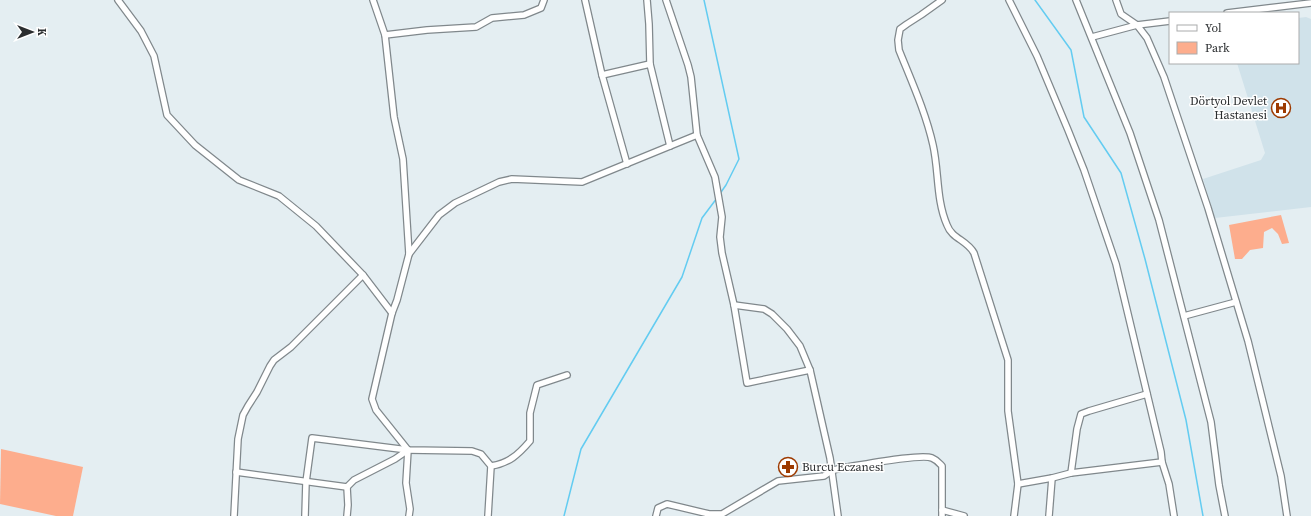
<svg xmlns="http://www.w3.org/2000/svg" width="1311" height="516" viewBox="0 0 1311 516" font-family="'Source Serif 4',serif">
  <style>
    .built { fill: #d0e2ea }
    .green { fill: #fdad8d }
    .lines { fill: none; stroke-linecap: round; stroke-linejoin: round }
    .stream { stroke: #63ccf1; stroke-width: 1.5 }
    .minor-casing { stroke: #80888c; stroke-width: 8 }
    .minor { stroke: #fff; stroke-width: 5.5 }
    .labels { text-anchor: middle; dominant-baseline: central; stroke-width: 3; stroke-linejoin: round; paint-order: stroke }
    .poi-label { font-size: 12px; fill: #2a2d2f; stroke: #fff; text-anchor: end }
  </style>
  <rect width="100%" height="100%" fill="#e4eef2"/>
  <path class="built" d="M1306 17 1311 19V207L1215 218 1203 179 1261 160 1265 153 1237 63H1298V18Z"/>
  <g class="green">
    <path d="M1281 215 1289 243 1282 244 1278 234 1272 228 1264 232 1263 248 1250 250 1242 259H1235L1229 225Z"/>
    <path d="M1 449 83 467 73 516H56L0 504Z"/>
  </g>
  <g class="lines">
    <g class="stream">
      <path d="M704 0 739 159 726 185 719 195"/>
      <path d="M1035 0 1071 50 1084 117 1121 173 1145 259 1186 420 1203 516"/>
      <path d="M564 516 581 449 682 277 702 218 717 198"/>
    </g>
    <defs>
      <g id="minor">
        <path d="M118 0 141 31 154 56 167 115 195 145 239 180 279 196 316 226 363 275 392 313"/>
        <path d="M373 0 385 35 394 117 403 159 409 254"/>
        <path d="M585 0 602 75 627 164"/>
        <path d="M647 0 649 24 650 64 670 146"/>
        <path d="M666 0 688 65 691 77 697 135 715 177 722 217 720 237 722 253 734 305 747 383 810 370"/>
        <path d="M942 0 921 15 907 24 900 29 898 40 899 50C911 80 926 113 933 145 939 171 936 200 947 225 952 239 967 240 974 253L1008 360V411L1018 484 1014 516"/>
        <path d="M1009 0 1037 56 1068 130 1084 170 1116 264 1161 452 1162 462 1169 484 1174 516"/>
        <path d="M1076 0 1130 133 1159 220 1211 422 1219 485 1225 516"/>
        <path d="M1116 0 1121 14 1137 25 1147 38 1164 77 1208 208 1248 341 1281 476 1287 516"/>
        <path d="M1227 13 1311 3"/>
        <path d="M385 35 427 30 476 27 492 18 524 15 541 8 544 0"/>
        <path d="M1092 37 1137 25 1170 21"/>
        <path d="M602 75 650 64"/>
        <path d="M734 305 764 309 772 314 787 329 800 346 810 370 830 458 838 516"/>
        <path d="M1184 316 1236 302"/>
        <path d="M491 466C509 463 518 455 530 441V413L537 385 567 375"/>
        <path d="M236 472 347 487"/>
        <path d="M1071 473 1077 429 1081 414 1089 411 1147 394"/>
        <path d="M1018 484 1052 478 1071 473 1162 462"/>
        <path d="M347 487 354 480 395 459 408 450"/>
        <path d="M347 487 348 505 347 516"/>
        <path d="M942 510 964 516"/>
        <path d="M234 516 238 439 243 415 248 406 257 392 270 366 274 360 291 347 363 275"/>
        <path d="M305 516 306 482 312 438 408 450 472 451 481 454 491 466 488 516"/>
        <path d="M409 516 410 509 406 483 408 450 376 410 372 399 392 313 397 300 409 254 439 215 455 203 499 182 512 179 582 182 670 146 697 135"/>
        <path d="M656 516 658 508 667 504 709 514H722L778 481 824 476 831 471 841 468C857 466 921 453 932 458 937 460 939 463 942 466V516"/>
        <path d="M1049 516 1052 478"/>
      </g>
    </defs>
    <use href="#minor" class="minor-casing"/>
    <use href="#minor" class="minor"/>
  </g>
  <defs>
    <symbol id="hospital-ring" viewBox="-11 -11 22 22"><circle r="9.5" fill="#fff" stroke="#9d3a00" stroke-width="1.5"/><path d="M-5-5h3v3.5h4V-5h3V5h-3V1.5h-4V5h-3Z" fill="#9d3a00"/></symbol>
    <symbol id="pharmacy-ring" viewBox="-11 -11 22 22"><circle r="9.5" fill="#fff" stroke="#9d3a00" stroke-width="1.5"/><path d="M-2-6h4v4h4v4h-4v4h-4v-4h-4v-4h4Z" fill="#9d3a00"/></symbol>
  </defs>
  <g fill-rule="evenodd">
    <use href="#hospital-ring" x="1270" y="97" width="22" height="22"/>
    <use href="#pharmacy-ring" x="777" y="456" width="22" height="22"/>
  </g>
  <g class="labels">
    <g class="poi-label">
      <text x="1267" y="101">Dörtyol Devlet<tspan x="1267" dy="14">Hastanesi</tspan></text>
      <text x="802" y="467" text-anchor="start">Burcu Eczanesi</text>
    </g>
  </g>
  <rect x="1169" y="12" width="130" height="52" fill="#ffffff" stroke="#aaabac"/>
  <rect x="1177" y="25" width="20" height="6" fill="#ffffff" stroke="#aaabac"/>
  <text x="1205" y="32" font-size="12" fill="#2a2d2f">Yol</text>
  <rect x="1177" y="42" width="20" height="12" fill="#fdad8d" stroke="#aaabac"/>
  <text x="1205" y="52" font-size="12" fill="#2a2d2f">Park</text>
  <g transform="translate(32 32) rotate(90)" stroke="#ffffff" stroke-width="3" paint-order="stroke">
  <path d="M0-3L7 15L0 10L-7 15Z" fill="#2a2d2f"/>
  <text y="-6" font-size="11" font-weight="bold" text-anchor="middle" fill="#2a2d2f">K</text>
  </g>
</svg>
